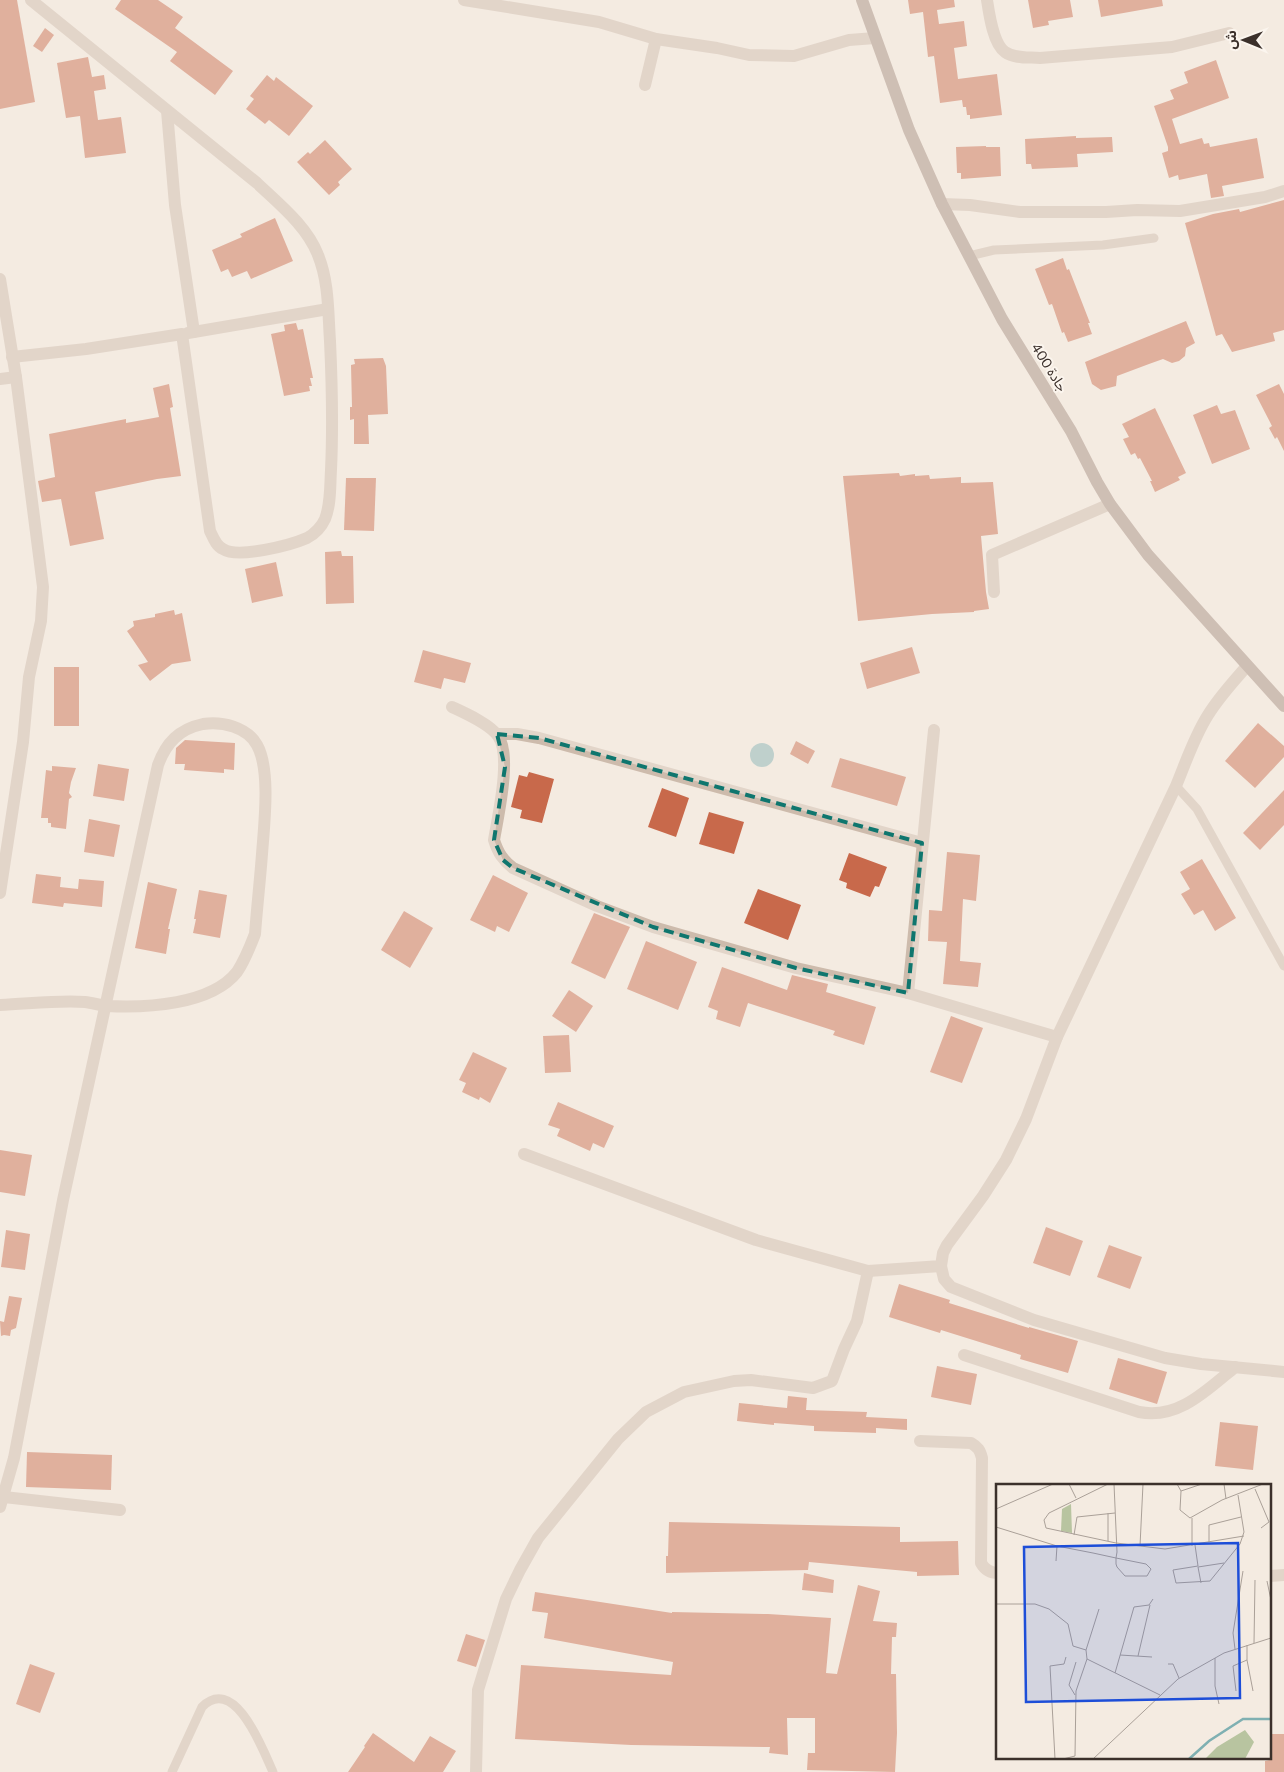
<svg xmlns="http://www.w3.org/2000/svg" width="1284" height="1772" viewBox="0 0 1284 1772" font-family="Commissioner,'Noto Sans Arabic',sans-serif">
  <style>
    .water { fill: #7fb0b2 }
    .building { fill: #c8694b }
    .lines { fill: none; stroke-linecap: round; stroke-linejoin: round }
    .service { stroke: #cdbbac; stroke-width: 9 }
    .minor { stroke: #cdbbac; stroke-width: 12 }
    .secondary { stroke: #a18a7d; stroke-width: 12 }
    .marked { fill: none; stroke: #0f766e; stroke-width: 4; stroke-dasharray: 10 6; stroke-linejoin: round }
    .labels { text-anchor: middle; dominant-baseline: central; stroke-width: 4; stroke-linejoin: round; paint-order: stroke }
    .street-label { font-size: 14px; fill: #3b302b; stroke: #fbf5ee }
    .inset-river { fill: none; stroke: #7fb0b2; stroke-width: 2.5 }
    .inset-road { fill: none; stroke: #aaa098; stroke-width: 1 }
    .view { fill: #1d4ed8; fill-opacity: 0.15; stroke: #1d4ed8; stroke-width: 2.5 }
    .inset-edge { fill: none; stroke: #3b302b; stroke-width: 2.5 }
  </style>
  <rect width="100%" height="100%" fill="#f4ebe1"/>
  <circle class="water" cx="762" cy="755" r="12"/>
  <g class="building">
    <path d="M0 0H17L35 102 0 109Z"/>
    <path d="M121 0H158L183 17 175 28 233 71 215 95 170 61 177 52 115 9Z"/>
    <path d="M908 0H954L955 7 937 10 939 24 964 21 967 46 954 48 958 79 997 74 1002 115 970 119V115H967L966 107H963L962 100 940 103 934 56 928 57 923 12 910 14Z"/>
    <path d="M1028 0H1070L1073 17 1048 21 1049 25 1033 28Z"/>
    <path d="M1098 0H1162L1163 6 1101 17Z"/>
    <path d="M45 28 54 35 42 52 33 46Z"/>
    <path d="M88 57 92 77 104 75 106 89 94 91 98 120 121 117 126 153 85 158 80 116 66 118 57 63Z"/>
    <path d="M1216 60 1229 98 1172 119 1180 144 1202 138 1204 144 1209 143 1210 147 1257 138 1264 178 1222 186 1224 196 1211 198 1207 174 1179 180 1178 175 1169 178 1162 153 1168 151V147L1154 106 1174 99 1170 90 1188 83 1184 72Z"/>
    <path d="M267 75 274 81 276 77 313 106 289 136 269 120 265 124 246 109 254 99 250 96Z"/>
    <path d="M1076 136V138L1112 137 1113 152 1077 154 1078 167 1032 169 1031 164H1026L1025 139Z"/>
    <path d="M325 140 352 169 338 182 340 185 329 195 297 162 308 152 310 154Z"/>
    <path d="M986 146V147H1000L1001 176 961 179V173H957L956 147Z"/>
    <path d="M1284 200V330L1273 333 1275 341 1232 352 1222 334 1216 336 1185 223 1213 214 1239 209 1240 212Z"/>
    <path d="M275 218 293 261 251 279 247 271 232 277 228 269 221 272 212 250 242 237 240 234Z"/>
    <path d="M1063 258 1067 270 1069 269 1090 323H1088L1092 334 1068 342 1064 332 1062 333 1052 304 1049 305 1035 269Z"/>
    <path d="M1186 321 1195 343 1186 348 1185 356 1179 361 1172 363 1163 359 1149 364 1117 376 1116 386 1101 390 1092 384 1085 362Z"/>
    <path d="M296 323 298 330 303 329 313 378H310L312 386H309L310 391 284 396 271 334 285 331 284 325Z"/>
    <path d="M383 358 386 366 388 414 368 415 369 444H354V419L350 420V407H352L351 365 355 364 354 359Z"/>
    <path d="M169 384 173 407 170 408 181 476 157 479 95 492 104 539 70 546 61 499 42 502 38 481 55 477 49 434 126 419V423L159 417 153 388Z"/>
    <path d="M1279 384 1284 394V451L1277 437 1275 439 1269 428 1272 426 1256 395Z"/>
    <path d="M1217 405 1221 414 1235 410 1250 449 1212 464 1193 415Z"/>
    <path d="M1155 408 1186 473 1178 477 1180 480 1155 492 1150 481H1152L1140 458 1138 459 1135 453 1131 455 1123 439 1129 437 1122 424Z"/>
    <path d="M899 473 900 476 915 474V476L929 475 930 479 961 477V483L993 482 998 534 981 536 986 592 989 609 974 611V612L932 614 858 621 843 476Z"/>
    <path d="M346 478H376L374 531 344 530Z"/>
    <path d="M341 551 342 556H353L354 603 326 604 325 552Z"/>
    <path d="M276 562 283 596 252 603 245 569Z"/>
    <path d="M174 610 175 615 182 613 191 661 172 664 150 681 138 665 148 662 127 631 134 626 133 621 155 617V614Z"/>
    <path d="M912 647 920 673 867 689 860 663Z"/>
    <path d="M423 650 471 663 465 683 444 678 441 689 414 682Z"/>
    <rect x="54" y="667" width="25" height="59"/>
    <path d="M1258 723 1284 746V757L1255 788 1225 761Z"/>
    <path d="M185 740 235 743 234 770 224 769V773L184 770 185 764H175L176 748Z"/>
    <path d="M796 741 815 751 808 764 790 754Z"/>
    <path d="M840 758 906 777 897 806 831 787Z"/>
    <path d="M98 764 129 769 124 801 93 796Z"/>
    <path d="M52 766 76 768 71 782 69 793 72 797 69 799 66 829 51 827V823H48V818H41L46 770 52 771Z"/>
    <path d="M529 772 554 779 542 823 520 818 522 810 511 807 519 775 527 777Z"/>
    <path d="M662 788 689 798 676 837 648 827Z"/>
    <path d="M1284 790V825L1260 850 1243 833Z"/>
    <path d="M709 812 744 822 734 854 699 844Z"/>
    <path d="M89 819 120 825 114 857 84 852Z"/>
    <path d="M947 852 980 855 976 901 963 899 960 961 981 963 978 987 943 984 947 942 928 941 929 910 942 911Z"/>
    <path d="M849 853 887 867 879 887 875 886 870 897 846 888 847 883 839 880Z"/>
    <path d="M1202 859 1236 918 1215 931 1203 910 1194 915 1181 894 1190 889 1180 872Z"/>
    <path d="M36 874 61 877 60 887 78 889 79 879 104 881 102 907 64 903 63 907 32 903Z"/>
    <path d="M493 875 528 893 509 932 497 926 495 932 470 920Z"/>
    <path d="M148 882 177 889 168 929H170L166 954 135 948Z"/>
    <path d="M758 889 801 905 788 940 744 923Z"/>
    <path d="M199 890 227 895 220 938 193 933 196 919H194Z"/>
    <path d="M404 911 433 928 410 968 381 950Z"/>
    <path d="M594 913 630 927 605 979 571 963Z"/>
    <path d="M646 941 697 962 678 1010 627 989Z"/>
    <path d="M722 967 787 990 792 975 828 984 826 992 876 1007 864 1045 833 1035 835 1031 748 1003 740 1027 716 1019 718 1011 708 1007Z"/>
    <path d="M569 990 593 1006 576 1032 552 1016Z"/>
    <path d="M951 1016 983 1028 962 1083 930 1072Z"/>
    <path d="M569 1035 571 1072 545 1073 543 1036Z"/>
    <path d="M473 1052 507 1068 490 1103 480 1097 479 1100 462 1092 466 1083 459 1080Z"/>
    <path d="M558 1102 614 1126 604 1148 593 1143 590 1151 557 1136 560 1129 548 1125Z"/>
    <path d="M0 1150 32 1155 25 1196 0 1192Z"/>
    <path d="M1046 1227 1083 1241 1070 1276 1033 1263Z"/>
    <path d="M6 1230 30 1234 25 1270 1 1267Z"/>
    <path d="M1109 1245 1142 1257 1130 1289 1097 1277Z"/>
    <path d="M899 1284 950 1300 949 1303 1029 1328V1327L1078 1341 1068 1373 1020 1359 1021 1355 941 1330 940 1333 889 1317Z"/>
    <path d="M9 1296 22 1298 16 1328 11 1330 10 1336 4 1335 1 1336 0 1321 4 1322Z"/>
    <path d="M1118 1358 1167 1372 1157 1404 1109 1389Z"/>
    <path d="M937 1366 977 1374 971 1405 931 1397Z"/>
    <path d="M788 1396 807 1398 806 1410 867 1412 866 1417 907 1419V1430L876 1428V1433L814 1431V1426L774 1423V1425L737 1421 739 1403 787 1408Z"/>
    <path d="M1220 1422 1258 1426 1253 1470 1215 1466Z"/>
    <path d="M27 1452 112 1455 111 1490 26 1487Z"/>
    <path d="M669 1522 900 1527V1542L958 1541 959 1575 917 1576V1572L809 1562 808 1570 666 1573V1556H668Z"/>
    <path d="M804 1573 834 1580 833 1593 802 1590Z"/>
    <path d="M858 1585 880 1591 873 1621 897 1623 896 1637H892L891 1674H896L897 1733 895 1772 807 1770 808 1753H815V1718H787L788 1755 769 1753 770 1747 631 1745 515 1739 521 1665 671 1675 673 1662 544 1638 548 1613 532 1611 535 1592 672 1613V1612L768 1614 831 1618 826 1673 837 1674Z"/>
    <path d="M466 1634 485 1640 476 1667 457 1661Z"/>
    <path d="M30 1664 55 1673 40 1713 16 1704Z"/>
    <path d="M373 1733 414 1762 430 1736 456 1751 443 1772H348L365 1747 364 1746Z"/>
    <path d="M1270 1734H1284V1772H1265V1761L1270 1760Z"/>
  </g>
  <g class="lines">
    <g class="service">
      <path d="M969 256 994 250 1103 245 1154 238"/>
      <path d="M1176 786 1197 809 1284 966"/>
      <path d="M172 1772 202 1707C235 1674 263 1750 273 1772"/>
    </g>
    <g class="minor">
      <path d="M464 0 599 22 656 39 717 48 749 55 794 56 849 40 875 38"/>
      <path d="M987 0C989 13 993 44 1005 52 1015 59 1029 57 1040 58L1172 47 1229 33"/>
      <path d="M645 85 656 39"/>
      <path d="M167 111 175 205 194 332"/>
      <path d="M942 204 970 205 1020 212H1106L1137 210 1180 211 1265 197 1284 191"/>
      <path d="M0 279 16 377 43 587 41 621 29 677 23 742 0 893"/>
      <path d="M188 333 328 309"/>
      <path d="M12 357 86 349 182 334 210 531C213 537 216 546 223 549 238 559 291 545 307 538 315 534 322 526 325 519 331 504 330 486 331 470 333 427 332 384 330 341 328 312 329 282 318 255 307 226 279 204 257 183L31 0"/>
      <path d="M0 379 16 377"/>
      <path d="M994 592 992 555 1110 504"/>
      <path d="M452 707C465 713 490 724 498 736 512 755 498 816 494 840 498 853 503 860 513 868L597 906 653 927 796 968 908 993 1057 1037"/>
      <path d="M497 734H517L539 738 922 843"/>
      <path d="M908 993 934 730"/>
      <path d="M0 1005C28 1004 57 1000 85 1002 92 1003 100 1005 107 1006 146 1008 211 1005 237 972 245 960 250 947 255 934 257 907 260 881 262 854 264 826 271 770 257 745 247 727 222 721 203 724 179 729 166 743 158 765L63 1200 14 1458 0 1507"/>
      <path d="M524 1154 756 1240 868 1271 941 1266 943 1253 947 1245 983 1196 1006 1160 1026 1119 1057 1037 1176 786C1186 762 1194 737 1208 715 1219 697 1233 682 1247 666"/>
      <path d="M941 1266 944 1279 951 1287 1034 1320 1165 1358 1201 1364 1284 1372"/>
      <path d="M964 1355 1139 1412C1178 1420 1207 1390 1235 1367"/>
      <path d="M920 1441 971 1443C978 1447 980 1450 982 1458L981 1563C985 1570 990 1573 998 1573"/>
      <path d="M4 1497 120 1510"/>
      <path d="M1270 1576 1284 1575"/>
      <path d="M476 1772 478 1690 506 1599 520 1570 538 1538 618 1439 646 1412 684 1392 734 1381 751 1380 813 1388 832 1381 844 1349 857 1321 868 1271"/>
    </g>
    <path class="secondary" d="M862 0 909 130 942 204 1002 319 1071 431 1097 482 1110 504 1148 555 1284 706"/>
  </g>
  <path d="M0 0H1284V1772H0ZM497 734 539 738 922 843 908 993 796 968 653 927 513 868 503 860 494 840 505 767Z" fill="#f4ebe1" fill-opacity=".55" fill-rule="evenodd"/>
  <path class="marked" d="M497 734 539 738 922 843 908 993 796 968 653 927 513 868 503 860 494 840 505 767Z"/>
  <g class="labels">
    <g class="street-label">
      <text transform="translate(1050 367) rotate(58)">جادة 400</text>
    </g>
  </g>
  <g transform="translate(996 1484)">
    <rect width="275" height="275" fill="#f4ebe1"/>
    <path d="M75 20 76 49 65 47 66 25ZM249 246 258 258 249 275H209L221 263Z" fill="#b8c4a0"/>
    <path class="inset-river" d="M193 275 213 257 247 235H275"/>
    <path class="inset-road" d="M73 0 80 14M112 0 53 29 48 36 50 44 120 59 169 65 248 52M181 0 185 7 184 26 194 34 226 16 267 0M228 0 230 15M259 5 273 38 265 44M185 7 206 0M0 25 57 0M196 34V62M0 43 61 62 97 69 120 74 150 80 155 85 151 92H129L121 83 120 80V74L121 68 118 0M78 51 81 33 119 29M112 57V29M213 58V41L245 33M199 61 202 82 177 86 180 99 214 97 244 60 248 48 242 11M144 62 147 0M60 77 61 62M202 83 228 79M202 83 205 99M271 97 275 116M0 120H39L53 125 72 140 77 162 90 166M103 125 90 166 91 175 164 211M258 159 259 96M239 165 237 149 247 87M124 171 156 173M142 172 154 121M219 174V202L223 220M251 176 257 207M172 180H177L183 194M119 189 138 123 153 121 157 115M240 207 237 182 251 176V161M79 211 73 201 80 178M59 275 54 182 68 180 70 173M67 275 79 272 80 207 91 175M97 275 182 195 228 169 275 154"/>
    <path class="view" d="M242 59 244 214 30 218 28 63Z"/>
    <rect width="275" height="275" class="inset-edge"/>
  </g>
  <g transform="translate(1244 40) rotate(271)" stroke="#fbf5ee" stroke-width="4" paint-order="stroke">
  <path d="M0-4L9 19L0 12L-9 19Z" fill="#3b302b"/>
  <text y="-8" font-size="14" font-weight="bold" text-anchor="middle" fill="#3b302b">ش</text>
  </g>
</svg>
